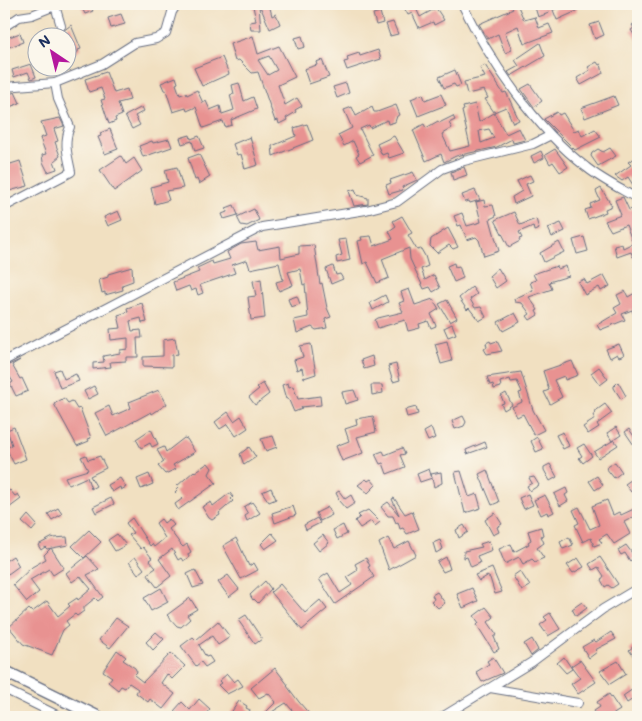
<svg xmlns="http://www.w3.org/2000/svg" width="642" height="721" viewBox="0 0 642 721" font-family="Mali,sans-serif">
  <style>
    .building { fill: #e89291; fill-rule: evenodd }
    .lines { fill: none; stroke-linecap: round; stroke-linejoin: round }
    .minor-casing { stroke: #666d81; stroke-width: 10 }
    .highway-casing { stroke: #666d81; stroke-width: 14 }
    .minor { stroke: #fff; stroke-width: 8 }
    .highway { stroke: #fff; stroke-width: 11 }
  </style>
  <rect width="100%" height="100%" fill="#fbf7ec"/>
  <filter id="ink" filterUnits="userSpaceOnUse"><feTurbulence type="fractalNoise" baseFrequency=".02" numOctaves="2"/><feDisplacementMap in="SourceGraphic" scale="10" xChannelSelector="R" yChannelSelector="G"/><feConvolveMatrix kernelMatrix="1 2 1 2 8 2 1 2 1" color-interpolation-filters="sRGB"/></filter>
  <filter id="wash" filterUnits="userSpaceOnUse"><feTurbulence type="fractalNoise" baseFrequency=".0096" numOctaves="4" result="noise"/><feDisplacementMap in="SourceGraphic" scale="20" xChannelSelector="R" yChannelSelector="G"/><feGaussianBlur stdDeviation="1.12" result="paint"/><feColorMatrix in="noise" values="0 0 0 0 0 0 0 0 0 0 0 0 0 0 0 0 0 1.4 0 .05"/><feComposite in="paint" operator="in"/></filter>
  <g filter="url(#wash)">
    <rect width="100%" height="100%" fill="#f1e0c1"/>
    <g id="blocks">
      <g class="building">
        <path d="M80 4H89L93 11 85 14Z"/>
        <path d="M259 4H269L272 16 276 14 280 24 270 29Z"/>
        <path d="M402 4H414L420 17 436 8 444 20 434 25 433 22 419 28 412 13 408 15Z"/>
        <path d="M517 4 524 20 535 17 539 28 549 24 553 33 524 44 518 26 505 32 512 50 505 53 498 34 488 39 479 24 513 9 511 6Z"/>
        <path d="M534 4H546L549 13 538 17Z"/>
        <path d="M568 4H576L577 11 557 20 553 10Z"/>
        <path d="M259 5 261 30H251L250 22 256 21 253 6Z"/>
        <path d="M380 12 383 23 376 25 373 14Z"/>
        <path d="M121 14 125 24 111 28 108 18Z"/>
        <path d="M638 21V41L631 30 634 28 632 25Z"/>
        <path d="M393 22 398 34 390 36 386 24Z"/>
        <path d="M599 22 604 35 595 39 590 25Z"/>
        <path d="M71 25 81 49 78 50V52L68 55V38H59L57 31H63Z"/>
        <path d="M20 33 23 42 4 49V39Z"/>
        <path d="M253 36 258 54 279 46 295 77 278 85 285 105 297 98 302 106 295 110 296 112 286 118 287 120 279 124 278 120 275 121 258 72 252 73 239 60 235 61 230 44ZM269 56 277 70 268 75 258 60Z"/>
        <path d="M302 36 305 47 298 49 295 38Z"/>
        <path d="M540 43 545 56 511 76 508 72 519 66 515 60Z"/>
        <path d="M378 50 381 59 347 70 344 62 348 61 347 57 359 53 360 56Z"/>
        <path d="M222 57 229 74 202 86 194 68Z"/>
        <path d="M322 60 329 77 309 84 304 69 317 65 316 62Z"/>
        <path d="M597 62 599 65 601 64 603 73 581 85 577 78 590 70 588 67Z"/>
        <path d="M31 64 36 77 31 79 28 72 14 77 12 70Z"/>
        <path d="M485 65 503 93 506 92 519 120 513 123 506 107 494 112 485 99 488 98 484 90 467 94 464 82 485 77 480 68Z"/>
        <path d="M455 70 461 85 456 87 454 84 444 88 439 77Z"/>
        <path d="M106 72 114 93 127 89 130 100 118 103 122 115 115 118 116 121 109 124 101 100 105 99 101 88 89 92 85 79Z"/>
        <path d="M176 77 178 83 176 84 180 95 186 93 187 95 197 90 203 103 206 101 210 110 220 106 222 114 234 110 230 95 234 94 232 85 239 83 244 101 253 97 257 109 231 120 232 125 225 127 223 121 203 128 196 107 187 111 186 108 173 112 166 90H164L161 83Z"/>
        <path d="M346 83 349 93 337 98 333 87Z"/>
        <path d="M530 84 542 101 534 107 521 89Z"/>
        <path d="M15 92 20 103 7 108 4 96Z"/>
        <path d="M423 94 425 100 441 94 446 105 418 116 411 99Z"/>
        <path d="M614 96 618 105 585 118 581 108Z"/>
        <path d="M475 104 479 122 494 113 506 134 519 128 525 140 513 143 512 139 497 147 456 156 444 162 441 154 426 161 413 130 424 124 426 128 438 121 439 123 453 116 455 120 449 123 452 128 442 134 450 151 470 146 462 111 464 110 463 107ZM489 129 494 138 481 143 479 131Z"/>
        <path d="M396 105 400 115 397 116 395 122 388 124 387 120 370 128 369 125 360 129 373 155 360 162 356 156 359 154 353 141 344 146 338 135 352 128 344 110 352 107 356 116 372 107 374 112H377Z"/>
        <path d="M142 107 144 111 135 116 140 125 132 129 125 116Z"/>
        <path d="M557 112 559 115 563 113 574 131 579 129 582 136 595 129 601 137 575 150 544 119Z"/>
        <path d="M60 118 64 126 54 129 58 141 55 142 60 156 54 161 57 169 48 172 43 162 42 155 46 154 40 138 46 136 41 122Z"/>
        <path d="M307 124 313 140 273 156 272 146 296 136 294 128Z"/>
        <path d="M110 129 118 149 105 154 98 137 101 136 100 133Z"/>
        <path d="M190 135 191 139 199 136 204 148 195 151 192 141 182 144 180 138Z"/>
        <path d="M394 136 404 153 389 158 387 153 382 155 377 144Z"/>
        <path d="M250 137 258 165 245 169 241 154 237 155 233 144Z"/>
        <path d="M169 139 172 147 143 157 139 146 152 141 153 143Z"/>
        <path d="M610 148 616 156 598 166 591 156 592 153 598 149 603 152Z"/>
        <path d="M555 149 568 167 560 172 553 162 550 164 545 155Z"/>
        <path d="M541 151 544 158 534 163 531 156Z"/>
        <path d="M199 154 210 177 199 184 197 179 195 180 188 158Z"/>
        <path d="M121 156 126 164 134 158 142 171 114 191 100 170Z"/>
        <path d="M633 159 638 164V193L628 177 622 181 615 176 631 165 628 162Z"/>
        <path d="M20 161 28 186 9 191 4 166Z"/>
        <path d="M177 167 183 188 166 191 169 200 155 204 151 187 168 182 165 170Z"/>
        <path d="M464 167 467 175 453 180 451 172Z"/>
        <path d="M413 172 417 180 402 187 403 190 389 194 386 185 391 183 390 180Z"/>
        <path d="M530 175 533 181 526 184 531 196 514 204 512 197 522 191 517 181Z"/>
        <path d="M601 188 612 206 605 209 606 212 588 219 585 210 591 208 590 204 600 200 596 191Z"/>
        <path d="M355 189 357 195 368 198V204L354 206 349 191Z"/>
        <path d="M475 190 480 200 470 203 469 201 465 202 462 195Z"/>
        <path d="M623 197 629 210 635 208 638 215V256L633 257 631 252 617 257 614 246 622 244 623 248 633 243 626 225 611 231 605 221 621 215 615 200Z"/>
        <path d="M484 200 485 206 493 205 496 216 490 219 499 251 484 256 479 240 476 237 467 240 461 225 458 226 454 216 462 213 467 226 481 222 476 202Z"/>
        <path d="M234 205 238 215 224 219 222 214 227 212 226 208Z"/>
        <path d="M254 209 259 220 247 226 241 225 237 217Z"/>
        <path d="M118 211 122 220 108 226 104 217Z"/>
        <path d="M514 212 520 225 536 219 539 229 534 231 533 226 519 232 522 238 519 239 520 241 509 247 495 220Z"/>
        <path d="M402 216 412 233 408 235 417 250 421 249 425 256 428 266 421 269 425 280 434 275 440 288 433 292 430 287 424 289 410 259 409 248 382 259 389 278 377 283 367 262 363 264 358 241 362 240 361 237 371 236 374 246 393 239 389 231 396 226 393 221Z"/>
        <path d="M561 223 565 231 552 237 548 228Z"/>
        <path d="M448 228 458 247 453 249 449 245 437 253 430 246 431 239Z"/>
        <path d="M584 237 588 251 577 254 573 240Z"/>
        <path d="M346 239 350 260 337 263 336 257 342 255 338 240Z"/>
        <path d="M256 242 258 250 280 246 281 258 299 254V246L314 245 320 284 322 283 327 308 331 317 325 319 327 328 316 330 312 327 297 333 294 320 308 317 305 284 303 285 300 269 288 272 293 285 279 291 276 282 283 280 279 263 250 269 247 260 232 265 235 273 200 285 203 293 198 295 196 289 191 291 189 286 176 291 173 282 199 272 197 268 212 261 213 264 230 259 227 252 241 244Z"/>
        <path d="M559 242 564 252 544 262 540 253Z"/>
        <path d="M454 263 455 267 459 266 463 278 454 282 447 266Z"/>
        <path d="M333 266 336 275 340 274 343 279 331 284 326 269Z"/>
        <path d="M557 266 558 269 566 266 569 276 549 282 552 289 529 297 538 310 536 311 538 315 530 320 527 316 530 314 522 303 515 302 514 299 533 290 530 282 536 280 533 274Z"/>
        <path d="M132 267 133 281 122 285 123 290 105 295V292L102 293 99 280 108 277V274Z"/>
        <path d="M498 268 506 281 496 288 489 276Z"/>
        <path d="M604 275 610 286 601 291 599 287 585 295 578 282 584 279 587 284Z"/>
        <path d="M261 279 265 318 251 320 248 297 256 296 253 281Z"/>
        <path d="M472 287 477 294 470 299 475 308 481 307 486 317 479 321 469 308 467 310 459 298Z"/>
        <path d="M409 289 415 305 433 299 439 309 431 314 436 326 431 328 428 321 419 324 420 328 408 331 405 320 378 328 375 320 378 318 403 312 399 303 404 301 401 292Z"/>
        <path d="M625 291 628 297 635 293 638 300V313L634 315 632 310 622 314 625 320 600 330 597 325 617 313 614 308 621 304 617 295Z"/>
        <path d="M385 295 388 302 373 310 370 303Z"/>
        <path d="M297 296 300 304 291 307 288 299Z"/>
        <path d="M447 300 457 318 450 322 439 304Z"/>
        <path d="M142 303 147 322 142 323 141 318 130 321 132 331 141 330 142 338H137L138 357H126V361L110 362 111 367 93 369V363L104 362 103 356 120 353V350L128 349V338L111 340 110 329 121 328 118 315 128 312 127 308Z"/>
        <path d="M515 313 520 322 503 331 498 322Z"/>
        <path d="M452 324 456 334 448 337 444 328Z"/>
        <path d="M175 338 178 354 172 355V367L143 366V357L163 356V340Z"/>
        <path d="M447 341 452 361 441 364 435 344Z"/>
        <path d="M490 341 491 343 497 341 502 351 487 354 484 349 487 347 486 343Z"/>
        <path d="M311 344 316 374 304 378 302 368 297 370 294 360 303 357 300 346Z"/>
        <path d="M619 344 624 355 619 357 617 354 610 358 606 349Z"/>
        <path d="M372 356 374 366 364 369 361 360Z"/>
        <path d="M20 360 12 365 20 379 22 378 28 391 16 396 10 384 13 382 4 367Z"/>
        <path d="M572 361 578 375 565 380 564 376 554 380 562 397 550 404 544 392 549 390 543 371Z"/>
        <path d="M396 364 400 380 393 382 388 366Z"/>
        <path d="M599 367 608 379 600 385 591 373Z"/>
        <path d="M60 369 64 379 76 374 79 381 60 388 54 371Z"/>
        <path d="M521 372 533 410 544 430 534 435 523 414 517 417 512 407 522 402 519 393 522 392 517 381 511 382 510 379 500 382 501 387 494 389 493 384 490 385 487 377Z"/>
        <path d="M618 382 626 396 621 399 614 388V386Z"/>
        <path d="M263 383 269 394 255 405 249 397 259 389 257 387Z"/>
        <path d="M288 383 289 387 293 386 298 399 320 396 321 405 301 407 302 409 294 412 288 398 286 399 282 385Z"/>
        <path d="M371 385H382L383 393 372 395Z"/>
        <path d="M94 386 98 394 88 399 84 391Z"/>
        <path d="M159 390 167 404 152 414 151 412 107 436 95 413 109 406 113 416 131 408 129 402Z"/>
        <path d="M354 390 358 400 345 404 342 392Z"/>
        <path d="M506 393 512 405 504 410 501 404 504 403 501 396Z"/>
        <path d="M64 398 68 403 72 401 77 409 80 408 91 438 88 439 89 441 77 446 54 404Z"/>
        <path d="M605 404 612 413 597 424 599 427 588 434 583 427 595 419 593 415 596 413 594 412Z"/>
        <path d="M416 407 418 414 407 417 405 410Z"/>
        <path d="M228 412 234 421 241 416 248 428 236 436 228 424 220 429 215 422Z"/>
        <path d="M373 416 376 432 357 437 363 453 342 461 336 446 349 441 345 429 357 425 356 419Z"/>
        <path d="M463 416 466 422 464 426 455 429 452 421Z"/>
        <path d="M14 427 26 459 14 464 6 448 12 445 7 430Z"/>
        <path d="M616 427 621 435 612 441 607 433Z"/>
        <path d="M431 428 435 438 428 441 424 432Z"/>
        <path d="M151 429 158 444 152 447 150 443 141 448 136 439Z"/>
        <path d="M629 429 638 442V451L625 432Z"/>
        <path d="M563 432 569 446 563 449 556 435Z"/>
        <path d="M273 436 277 447 266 451 261 439Z"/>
        <path d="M537 437 543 449 536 452 531 441Z"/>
        <path d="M184 438 187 439 195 452 173 465 176 469 165 474 158 466 164 462 157 450 164 447 166 452Z"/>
        <path d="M614 440 618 445 598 458 594 452Z"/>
        <path d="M485 442 487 447 467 454 466 450Z"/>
        <path d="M584 444 592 456 583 463 579 458 582 456 577 448Z"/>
        <path d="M249 447 256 457 244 465 240 454Z"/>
        <path d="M402 448 405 454 400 455 405 467 387 474 383 463 380 464 375 454 383 451 385 455Z"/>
        <path d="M86 455 88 460 100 456 106 468 90 476 96 486 91 489 87 477 69 485 65 477 88 470 81 457Z"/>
        <path d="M615 462 622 472 614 478 606 468Z"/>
        <path d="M208 463 212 468 209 474 216 483 178 510 175 504 182 499 175 492 179 488 177 486 194 471 195 472Z"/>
        <path d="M550 464 557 477 550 481 544 470V467Z"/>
        <path d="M429 469 432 478 420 482 417 474Z"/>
        <path d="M487 470 499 502 492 505 479 474Z"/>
        <path d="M461 471 469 497 477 494 481 508 465 513 455 472Z"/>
        <path d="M441 472 442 483 434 487 431 474Z"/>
        <path d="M149 474 153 484 141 489 137 479Z"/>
        <path d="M638 475V487L631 492 625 484Z"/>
        <path d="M597 476 603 485 595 490 589 481Z"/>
        <path d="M534 477 539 485 530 491 527 486 532 483 529 478Z"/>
        <path d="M120 478 126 487 121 490 120 487 112 492 108 485Z"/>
        <path d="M366 479 368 481 371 479 376 485 368 493 358 485Z"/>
        <path d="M271 488 276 499 269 502 262 492Z"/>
        <path d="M566 488 568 493 565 495 568 501 560 506 554 494Z"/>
        <path d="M10 490 15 496 18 494 21 499 9 508 4 495Z"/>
        <path d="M339 491 345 499 351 495 355 503 346 509 338 500 339 499 336 493Z"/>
        <path d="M230 493 233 497 231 499 233 501 219 513 220 515 212 520 209 518 202 507 211 502 213 506Z"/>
        <path d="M528 494 533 505 524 509 519 498Z"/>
        <path d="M545 495 554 512 548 515 547 512 541 515 534 500Z"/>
        <path d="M111 498 114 504 96 513 93 507Z"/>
        <path d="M394 498 405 514 412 511 419 529 407 534 403 528 400 529 398 522 396 523 393 516H388L381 507 388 502 399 515 392 499Z"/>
        <path d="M607 500 613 515 619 512 621 515 636 508 638 515 624 522 630 534 614 544 607 534 599 539 602 543 594 546 591 538 583 542 575 525 579 523 573 510 579 507 590 529 599 525 592 506Z"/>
        <path d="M252 502 260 513 247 521 245 516 248 514 244 507Z"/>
        <path d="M293 506 296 515 275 523 272 513Z"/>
        <path d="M328 507 332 515 320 521 316 513Z"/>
        <path d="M58 508 62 514 52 520 48 514Z"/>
        <path d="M368 510 380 522 375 526 371 521 360 528 355 521 360 517 358 515Z"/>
        <path d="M495 513 502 524 497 527 499 532 493 535 485 520Z"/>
        <path d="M28 515 37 525 32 531 22 522Z"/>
        <path d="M132 518 150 546 152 544 154 547 165 538 156 523 161 519 164 523 169 519 174 525 169 529 181 545 183 547 187 544 191 552 188 554 189 557 183 561 181 558 178 560 172 549 159 559 171 576 157 587 147 574 156 568 149 560 152 558 143 547 141 549 129 535 133 533 126 523Z"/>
        <path d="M317 518 320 523 306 530 304 525Z"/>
        <path d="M343 525 347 534 337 539 333 530Z"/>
        <path d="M464 525 468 532 459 538 456 530Z"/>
        <path d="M541 527 543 535 541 536 544 543 537 548 544 558 535 562 532 559 523 564 519 557 505 564 499 549 511 544 514 552 529 544 528 542 531 540 528 531Z"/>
        <path d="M89 530 101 542 84 558 72 546Z"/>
        <path d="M272 533 278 540 265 549 261 544Z"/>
        <path d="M117 534 126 545 115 551 108 540Z"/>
        <path d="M323 535 329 543 319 551 313 543Z"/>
        <path d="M53 537 54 538 67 537 68 545 47 549 45 547 41 550 38 545Z"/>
        <path d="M569 537 573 545 563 549 560 542Z"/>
        <path d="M236 538 249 566 254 563 258 570 241 579 223 546Z"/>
        <path d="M388 538 394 549 409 541 416 555 389 570 379 543Z"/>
        <path d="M440 540 443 549 436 553 433 543Z"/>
        <path d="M489 541 492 550 477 556 480 563 471 567 467 557 464 558V551L482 547 480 544Z"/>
        <path d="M626 545 635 557 630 561 625 553 621 555 618 550Z"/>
        <path d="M51 548 64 568 53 575 49 569 30 580 39 592 27 602 13 585 32 567 46 559 44 555Z"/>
        <path d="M13 556 19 566 8 574 4 569V562Z"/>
        <path d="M87 556 99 569 87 575 103 597 98 601 95 598 84 607V611L77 616 75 614 66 621 69 625 63 630 52 655 23 644 9 627 29 609 32 612 47 601 58 616 70 606 68 604 77 598 78 600 91 589 80 576 72 582 66 573Z"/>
        <path d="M135 557 144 569 138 574 129 562Z"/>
        <path d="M446 557 450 569 443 572 437 562Z"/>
        <path d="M600 557 618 584 612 588 608 585 605 587 601 580 604 576 598 567 593 570 589 564Z"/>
        <path d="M366 558 370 566 368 567 374 577 335 604 319 579 328 573 340 593 352 585 347 577 358 570 355 564Z"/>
        <path d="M578 558 584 567 573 573 567 565Z"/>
        <path d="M492 568 502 592 495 594 490 578 487 576 479 581 475 575Z"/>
        <path d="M195 570 203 585 193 588 187 574Z"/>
        <path d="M520 571 530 586 522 591 513 576Z"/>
        <path d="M228 575 239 589 229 597 218 582Z"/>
        <path d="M265 581 271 589 258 603 254 599 253 600 250 595Z"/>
        <path d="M280 584 305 613 320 600 327 609 302 630 271 592Z"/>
        <path d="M161 588 168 602 151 611 144 598Z"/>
        <path d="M472 588 478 601 463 608 457 594Z"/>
        <path d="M437 592 445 603 438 608 431 601 434 599 432 595Z"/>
        <path d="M190 598 197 609 187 615 190 619 181 627 177 626 167 615Z"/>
        <path d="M582 602 587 608 576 616 572 609Z"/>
        <path d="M486 607 494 617 488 622 497 635 494 637 499 649 494 652 477 625 479 623 474 616Z"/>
        <path d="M550 613 560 629 548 636 540 625 547 620 544 617Z"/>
        <path d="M246 615 262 639 255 644 238 620Z"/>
        <path d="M116 618 128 626 110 648 99 640Z"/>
        <path d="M218 621 230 637 218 645 212 636 199 645 206 657 209 656 213 662 205 667 201 662 196 666 181 646 193 637 196 640Z"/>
        <path d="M156 632 164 639 153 650 146 642Z"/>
        <path d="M611 632 616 639 595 650 597 652 589 658 582 647 594 640 596 642Z"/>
        <path d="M532 639 538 650 531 656 524 644Z"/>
        <path d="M638 643V662L629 650Z"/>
        <path d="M117 650 126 657 123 660 135 668 137 672 134 675 143 682 171 653 185 666 172 679 167 674 161 683 175 694 163 709 150 699 148 702 136 693 138 689 129 683 125 688 121 686 118 690 108 682 112 677 103 671Z"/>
        <path d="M493 657 503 673 482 682 476 672 489 664 487 661Z"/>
        <path d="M564 657 572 669 566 673 557 663Z"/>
        <path d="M580 660 596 682 578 694 571 684 580 678 571 666Z"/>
        <path d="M618 661 626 674 610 684 600 671Z"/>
        <path d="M275 668 288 685 287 686 299 702 312 717H298L286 703 264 717 262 716 276 702 268 693 259 698 251 688Z"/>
        <path d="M227 674 234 682 238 679 243 686 227 694 218 685 221 683 219 681Z"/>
        <path d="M633 689 638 698 635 701 633 699 627 703 623 696Z"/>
        <path d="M609 694 620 710 609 717H598L594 711 600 707 597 702Z"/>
        <path d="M199 699 210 709 203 717H185L181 714 180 716 174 711 182 702 190 710Z"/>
        <path d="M239 701 247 706 246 708 250 710 248 714 253 717H228Z"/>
      </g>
    </g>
  </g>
  <g filter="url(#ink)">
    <use href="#blocks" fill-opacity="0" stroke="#666d81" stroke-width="1"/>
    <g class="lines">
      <defs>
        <g id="minor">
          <path d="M462 4C490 61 535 128 586 167 602 180 621 189 638 199"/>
          <path d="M4 27 19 17 32 15 52 7 56 9 61 26"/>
          <path d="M4 87 55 83 102 64 135 43 156 39 166 33 172 12 177 4"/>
          <path d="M4 207 71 172C68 156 63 143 70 127L58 99 55 83"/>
          <path d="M4 361 262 227 366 210 397 202 442 169 464 161 533 144 549 136"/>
          <path d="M490 688 578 703"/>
          <path d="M4 689 61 717"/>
          <path d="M442 717 532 662 603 609 638 588"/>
        </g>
        <path id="highway" d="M4 671 98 717"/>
      </defs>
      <use href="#minor" class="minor-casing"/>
      <use href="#highway" class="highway-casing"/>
      <use href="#minor" class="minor"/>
      <use href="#highway" class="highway"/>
    </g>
  </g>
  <rect width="642" height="721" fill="none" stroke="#fbf7ec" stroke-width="20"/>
  <g transform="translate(52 52) rotate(325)"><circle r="24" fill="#fbf7ec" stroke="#a1a7b3"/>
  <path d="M0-4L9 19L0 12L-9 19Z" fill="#b5179e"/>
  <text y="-8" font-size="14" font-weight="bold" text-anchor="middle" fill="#1b2f5e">N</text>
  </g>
</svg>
